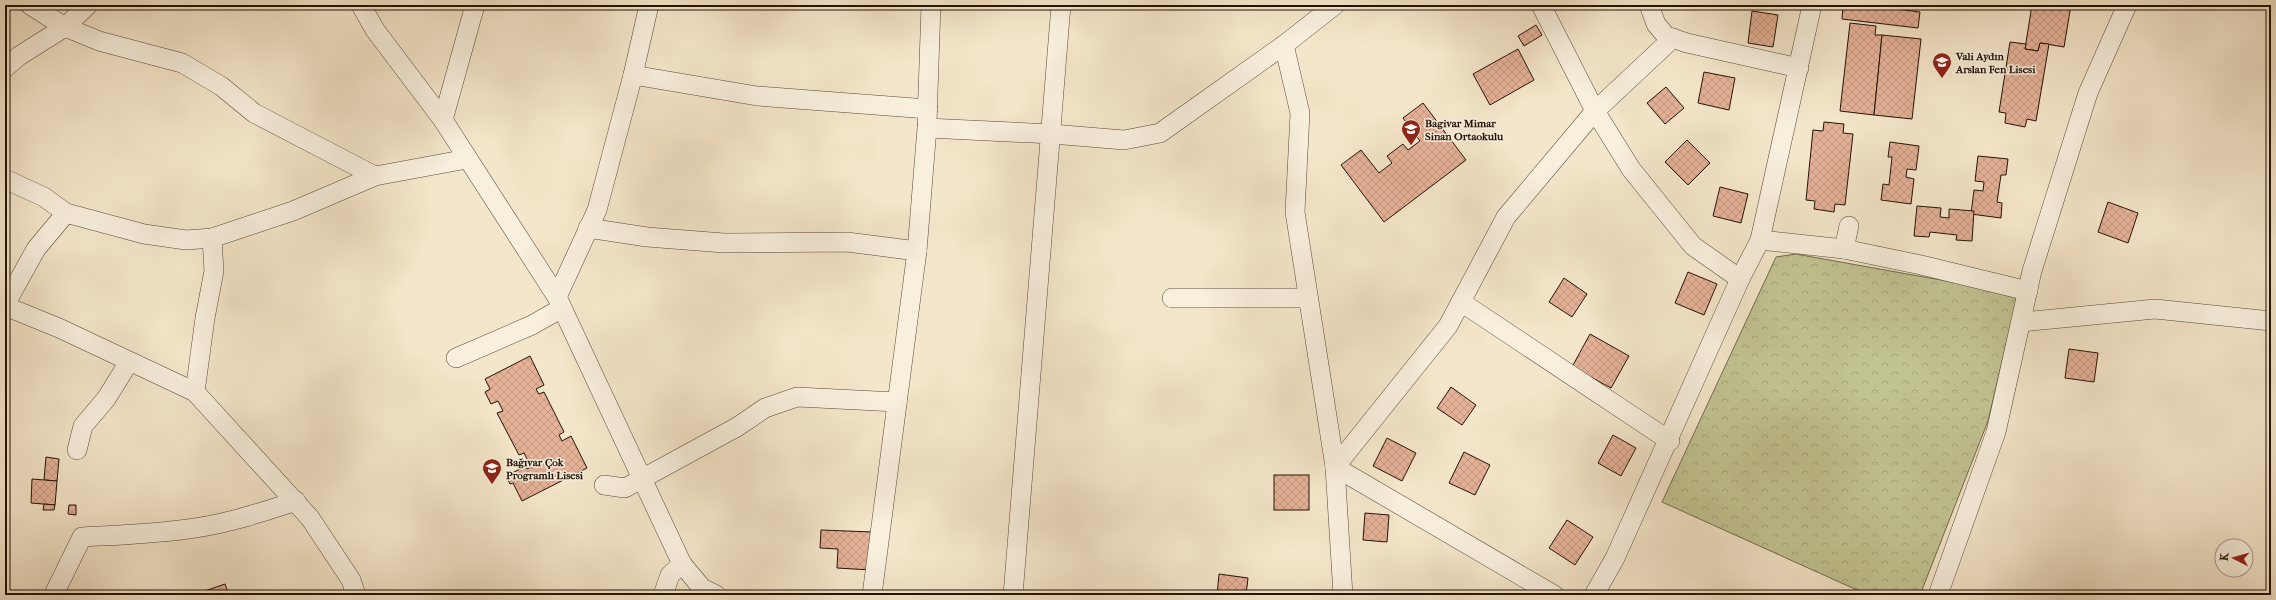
<svg xmlns="http://www.w3.org/2000/svg" width="2276" height="600" viewBox="0 0 2276 600" font-family="'IM FELL French Canon',serif">
  <style>
    .park { fill: url(#park-crowns); stroke: #726a4c }
    .building { fill: url(#building-cross-hatch); stroke: #231206 }
    .lines { fill: none; stroke-linecap: round; stroke-linejoin: round }
    .minor-casing { stroke: #574737; stroke-width: 20 }
    .minor { stroke: #f8efdd; stroke-width: 19 }
    .labels { text-anchor: middle; dominant-baseline: central; stroke-width: 3; stroke-linejoin: round; paint-order: stroke }
    .poi-label { font-size: 11px; font-weight: bold; fill: #231206; stroke: #f8efdd; text-anchor: start }
  </style>
  <defs>
    <pattern id="park-crowns" width="20" height="18" patternUnits="userSpaceOnUse"><rect width="20" height="18" fill="#c2c392"/><path d="M2 6a3 3 0 1 1 6 0M12 15a3 3 0 1 1 6 0" fill="none" stroke="#a6a67c"/></pattern>
    <pattern id="building-cross-hatch" width="8" height="8" patternUnits="userSpaceOnUse"><rect width="8" height="8" fill="#e5b197"/><path d="M0 0l8 8M0 8l8-8" fill="none" stroke="#c49781"/></pattern>
  </defs>
  <rect width="100%" height="100%" fill="#f4e6ca"/>
  <filter id="stains"><feTurbulence type="fractalNoise" baseFrequency=".005" numOctaves="4"/><feColorMatrix values="0 0 0 0 .2 0 0 0 0 .09 0 0 0 0 .02 0 0 0 .5 -.17"/></filter>
  <radialGradient id="worn" r=".72"><stop offset=".6" stop-color="#630" stop-opacity="0"/><stop offset="1" stop-color="#630" stop-opacity=".3"/></radialGradient>
  <path class="park" d="M1796 254 2002 291 2017 298 1988 421 1920 595H1868L1662 502 1776 257Z"/>
  <g class="building">
    <path d="M1843 5H1863L1920 12 1918 28 1842 19Z"/>
    <path d="M2032 5H2071L2064 47 2040 43 2038 51 2025 49Z"/>
    <path d="M1752 11 1778 15 1773 47 1748 43Z"/>
    <path d="M1850 23 1876 26 1875 35H1882L1874 115 1840 111Z"/>
    <path d="M1536 25 1542 35 1524 46 1518 36Z"/>
    <path d="M1882 35 1921 39 1912 119 1874 115Z"/>
    <path d="M2010 42 2026 44 2025 49 2038 51 2040 43 2049 44 2036 121 2027 119 2025 127 2005 123 2006 113 1999 112Z"/>
    <path d="M1518 49 1534 80 1490 105 1473 74Z"/>
    <path d="M1704 72 1735 78 1729 110 1698 103Z"/>
    <path d="M1666 87 1684 108 1665 124 1647 103Z"/>
    <path d="M1423 103 1466 160 1384 222 1341 165 1361 150 1379 173 1392 163 1387 156 1403 144 1408 150 1420 141 1403 118Z"/>
    <path d="M1824 122 1844 124 1843 133 1853 134 1845 205 1835 204 1834 212 1814 209 1815 201 1806 200 1813 130 1823 131Z"/>
    <path d="M1687 140 1710 163 1688 185 1665 162Z"/>
    <path d="M1890 142 1919 146 1916 170 1907 169 1906 177 1914 179 1911 204 1881 200 1883 184 1889 185 1892 157H1888Z"/>
    <path d="M1978 156 2008 159 2006 175H2001L1997 202 2002 203 2001 218 1971 214 1974 190 1983 191 1984 182 1975 181Z"/>
    <path d="M1720 187 1748 194 1741 223 1713 216Z"/>
    <path d="M2108 202 2138 213 2128 243 2098 232Z"/>
    <path d="M1917 206 1941 208 1940 217 1949 218V209L1974 211 1972 241 1956 240 1957 235 1930 232 1929 237 1914 236Z"/>
    <path d="M1688 272 1717 284 1704 315 1675 303Z"/>
    <path d="M1564 278 1587 294 1572 317 1549 302Z"/>
    <path d="M1590 334 1629 356 1611 388 1572 367Z"/>
    <path d="M2069 349 2098 353 2094 382 2065 378Z"/>
    <path d="M530 356 544 385 536 389 539 394 544 392 564 432 559 435 562 441 571 436 587 468 522 501 513 483 510 484 506 476 526 466 527 469 531 467 524 453 519 455 497 413 503 411 498 401 491 404 485 392 490 389 485 379Z"/>
    <path d="M1451 387 1476 405 1462 425 1437 408Z"/>
    <path d="M1613 435 1636 448 1621 476 1598 463Z"/>
    <path d="M1387 438 1416 453 1402 481 1373 466Z"/>
    <path d="M1464 452 1490 465 1475 495 1449 483Z"/>
    <path d="M46 457 59 459 57 481 44 480Z"/>
    <rect x="1274" y="475" width="35" height="35"/>
    <path d="M32 479 57 481 55 505 31 503Z"/>
    <path d="M44 504 55 505 54 510H43Z"/>
    <path d="M69 505H76V515L68 514Z"/>
    <path d="M1365 513 1389 515 1387 542 1363 540Z"/>
    <path d="M1567 520 1593 537 1575 565 1549 548Z"/>
    <path d="M821 530 873 532 871 570 837 568 838 549 820 548Z"/>
    <path d="M1219 574 1248 578 1246 595H1217Z"/>
    <path d="M225 584 229 595H193Z"/>
  </g>
  <g class="lines">
    <defs>
      <g id="minor">
        <path d="M30 5 65 27 99 41 182 63 221 86 254 113 375 176"/>
        <path d="M361 5 375 30 443 120 557 297 682 564 702 588 716 595"/>
        <path d="M1541 5 1595 111 1631 169 1693 246 1740 279"/>
        <path d="M1649 5 1656 24 1666 36 1687 43 1799 68"/>
        <path d="M1284 45 1300 113 1295 212 1335 467 1343 595"/>
        <path d="M5 68 19 56 65 27 88 5"/>
        <path d="M633 75 757 96 928 109"/>
        <path d="M443 120 475 5"/>
        <path d="M927 122 931 5"/>
        <path d="M5 179 44 197 66 213 144 234 186 240 212 238 293 211 375 176 467 159"/>
        <path d="M588 228 647 237 724 243 847 242 917 251"/>
        <path d="M1760 240 1844 249 1921 265 2028 291"/>
        <path d="M1844 249 1849 226"/>
        <path d="M557 297 597 210 633 75 649 5"/>
        <path d="M1172 298H1308"/>
        <path d="M1461 302 1670 441"/>
        <path d="M5 305 36 249 66 213"/>
        <path d="M5 306 59 328 195 392 310 518 351 580 356 595"/>
        <path d="M2022 322 2155 309 2271 321"/>
        <path d="M456 358 532 325 562 308"/>
        <path d="M195 392 205 318 214 271 212 238"/>
        <path d="M77 450 83 426 106 399 129 362"/>
        <path d="M604 485 625 488 737 427 765 408 797 397 897 402"/>
        <path d="M55 592 82 537C120 535 157 534 195 528 229 523 263 512 296 501"/>
        <path d="M663 595 670 575 682 564"/>
        <path d="M872 595 917 251 927 128 1052 134 1124 140 1160 133 1284 45 1335 5"/>
        <path d="M1013 595 1061 5"/>
        <path d="M1554 595 1335 467 1448 326 1506 217 1595 111 1673 38"/>
        <path d="M1594 595 1615 558 1740 279 1760 240 1812 5"/>
        <path d="M1938 595 1996 432 2032 271 2088 93 2127 5"/>
      </g>
    </defs>
    <use href="#minor" class="minor-casing"/>
    <use href="#minor" class="minor"/>
  </g>
  <defs>
    <symbol id="school-pin" viewBox="-11 -11 22 30"><path d="M0 17L-7.5 6A9.5 9.5 0 1 1 7.5 6Z" fill="#8f2418" stroke="#f8efdd"/><path d="M0-5L7-2L0 1L-7-2ZM-4 1L0 2.5L4 1V4Q0 6-4 4Z" fill="#fff"/></symbol>
  </defs>
  <g fill-rule="evenodd">
    <use href="#school-pin" x="1931" y="51" width="22" height="30"/>
    <use href="#school-pin" x="1400" y="118" width="22" height="30"/>
    <use href="#school-pin" x="481" y="457" width="22" height="30"/>
  </g>
  <g class="labels">
    <g class="poi-label">
      <text x="1956" y="56">Vali Aydın<tspan x="1956" dy="13">Arslan Fen Lisesi</tspan></text>
      <text x="1425" y="123">Bagivar Mimar<tspan x="1425" dy="13">Sinan Ortaokulu</tspan></text>
      <text x="506" y="462">Bağıvar Çok<tspan x="506" dy="13">Programlı Lisesi</tspan></text>
    </g>
  </g>
  <rect width="2276" height="600" fill="none" stroke="#f4e6ca" stroke-width="20"/>
  <rect x="6" y="6" width="2264" height="588" fill="none" stroke="#231206" stroke-width="2"/>
  <rect x="10" y="10" width="2256" height="580" fill="none" stroke="#231206"/>
  <g transform="translate(2234 558) rotate(276)"><circle r="19" fill="#f8efdd" stroke="#a39787"/>
  <path d="M0-3L7 15L0 10L-7 15Z" fill="#8f2418"/>
  <text y="-6" font-size="11" font-weight="bold" text-anchor="middle" fill="#231206">K</text>
  </g>
  <rect width="100%" height="100%" filter="url(#stains)"/>
  <rect width="100%" height="100%" fill="url(#worn)"/>
</svg>
